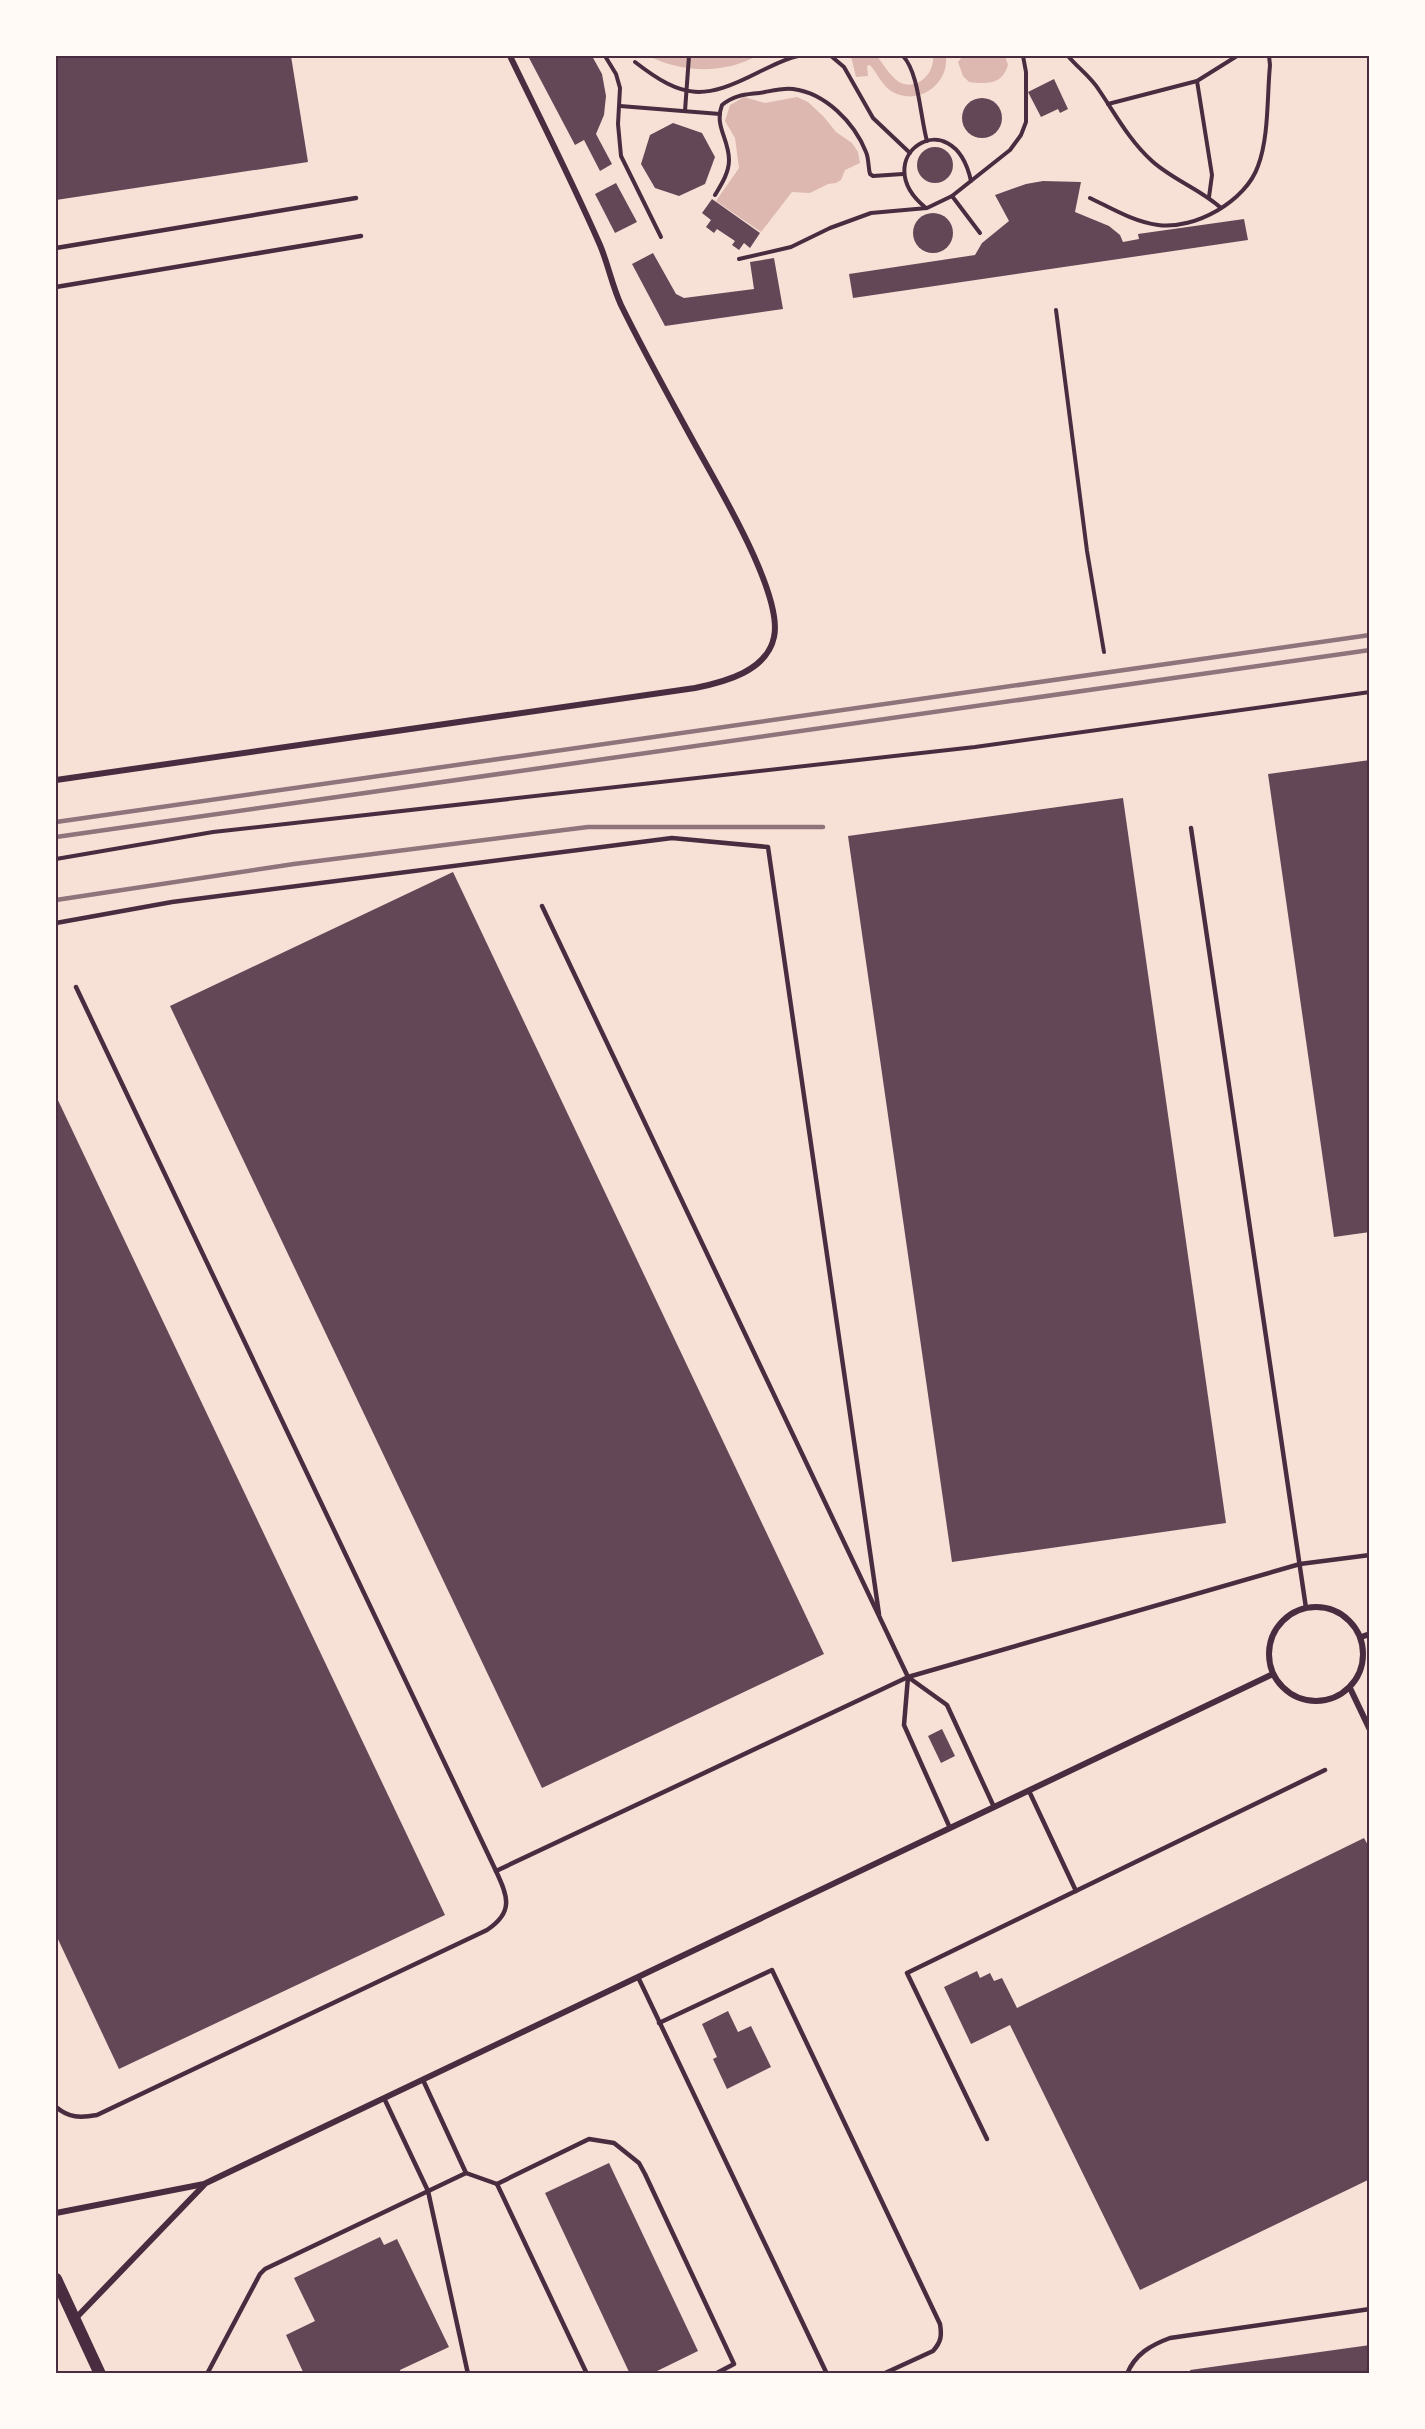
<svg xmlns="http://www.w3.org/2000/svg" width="1425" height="2429" viewBox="0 0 1425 2429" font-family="Poppins,sans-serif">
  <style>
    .water { fill: #dcb8b0 }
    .building { fill: #644757 }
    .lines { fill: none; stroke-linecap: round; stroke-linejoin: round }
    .path { stroke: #4a2c40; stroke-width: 4 }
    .service { stroke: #4a2c40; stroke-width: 4.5 }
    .minor { stroke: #4a2c40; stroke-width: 6 }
    .secondary { stroke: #4a2c40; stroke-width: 12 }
    .rail { stroke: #8f747c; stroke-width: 4.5 }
    .neatline { fill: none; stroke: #4a2c40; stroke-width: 2 }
  </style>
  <rect width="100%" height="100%" fill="#f7e1d7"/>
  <g class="water">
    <path d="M649 56 705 58 757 56C724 74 682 73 649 56Z"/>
    <path d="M851 56H877C883 64 890 76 899 82 917 92 935 73 933 56H946C949 85 917 107 891 91 882 85 877 73 870 65L867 66 868 76 856 77Z"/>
    <path d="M963 56H1005L1008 65C1002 85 987 84 969 82L963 76 958 62Z"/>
    <path d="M744 97 765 103 797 97 808 102 824 117 836 132 852 143 858 152 860 163 845 170 841 180 836 183 828 184 810 193 792 192 761 232 716 201 739 168 735 138 725 121 730 105Z"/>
  </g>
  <g class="building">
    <path d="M56 56H291L308 162 56 200Z"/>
    <path d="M528 56H592L602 74 606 96 604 115 596 134 612 164 600 171 584 140 575 145Z"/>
    <path d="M1054 79 1068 109 1060 113 1058 109 1041 117 1028 92Z"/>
    <circle cx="982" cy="118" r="20"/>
    <path d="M673 123 702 133 715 157 705 184 679 196 655 188 641 164 650 135Z"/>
    <circle cx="935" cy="165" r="18"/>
    <path d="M1043 181 1081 182 1075 212 1109 226 1120 235 1123 242 1139 239 1138 234 1244 219 1248 240 853 298 849 274 975 255 982 243 1009 221 995 195 1026 184Z"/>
    <path d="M616 183 637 222 615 233 595 194Z"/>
    <path d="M712 199 760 233 750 248 744 243 739 250 732 245 735 241 717 229 714 233 706 227 711 220 702 213Z"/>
    <circle cx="933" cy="233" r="20"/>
    <path d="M653 253 676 294 684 298 754 289 750 262 774 258 783 309 665 326 632 264Z"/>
    <path d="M1370 760V1232L1334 1237 1268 774Z"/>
    <path d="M1123 798 1226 1523 952 1562 848 836Z"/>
    <path d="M453 872 824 1654 542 1788 170 1006Z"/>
    <path d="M56 1096 445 1915 119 2069 56 1935Z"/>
    <path d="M942 1729 955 1756 941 1763 928 1736Z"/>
    <path d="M1364 1838 1370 1849V2179L1140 2290 1010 2025 971 2044 944 1987 977 1971 980 1978 990 1973 994 1981 1002 1978 1017 2008Z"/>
    <path d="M728 2011 738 2032 751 2026 771 2067 727 2089 713 2059 717 2057 702 2024Z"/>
    <path d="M609 2163 698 2351 651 2374H630L545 2193Z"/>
    <path d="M380 2237 384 2245 397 2239 449 2347 400 2370 401 2374H304L286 2335 315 2321 294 2278Z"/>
    <path d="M1370 2345V2374H1191L1190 2370Z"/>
  </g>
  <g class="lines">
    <g class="path">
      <path d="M605 56 616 74 620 88 618 124 621 156 661 237"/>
      <path d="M831 56 844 67 873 118 910 153"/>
      <path d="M903 56C919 73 920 116 927 141"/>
      <path d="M1068 56C1078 68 1091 77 1099 90 1116 115 1129 140 1152 161 1173 180 1200 189 1221 208"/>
      <path d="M635 62C684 100 704 100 759 72 772 66 784 59 798 56"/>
      <path d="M1197 81 1212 175 1209 197"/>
      <path d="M1108 104 1197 81 1237 56"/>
      <path d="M620 106 720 114"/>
      <path d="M685 111 689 56"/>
      <path d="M715 195C721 185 729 173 729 160 729 139 714 126 722 105 737 93 749 95 765 92 775 90 783 88 793 89 825 93 854 122 866 152 869 159 868 167 870 174L873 176 903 174"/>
      <path d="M952 196 980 233"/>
      <path d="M1090 198C1111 208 1134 222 1158 225 1195 230 1246 201 1258 166 1269 137 1267 96 1270 65L1269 56"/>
      <path d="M926 208C864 158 953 98 971 181"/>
      <path d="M739 259 791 247 830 228 871 213 927 208 952 196 1010 150 1021 135 1026 122V72L1023 56"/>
      <path d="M1056 310 1087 551 1104 652"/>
      <path d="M56 859 213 832 975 747 1370 692"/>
    </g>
    <g class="service">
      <path d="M56 248 356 198"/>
      <path d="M56 287 361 236"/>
      <path d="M1191 828 1306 1608"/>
      <path d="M542 906 908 1677 904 1725 950 1828"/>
      <path d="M56 923 172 902 672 838 768 847 879 1614"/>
      <path d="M908 1677 947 1705 994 1807"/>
      <path d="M1029 1791 1076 1891"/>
      <path d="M496 1871 908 1677 1300 1564 1370 1555"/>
      <path d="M638 1977 827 2374"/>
      <path d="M659 2023 772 1970 940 2324C942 2336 941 2342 933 2351L883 2374"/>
      <path d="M423 2080 466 2173 497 2184 587 2374"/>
      <path d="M384 2098 428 2191 468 2374"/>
      <path d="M56 2107C69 2118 80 2118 97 2115L487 1930C514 1912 508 1897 496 1871L76 987"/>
      <path d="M987 2139 907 1973 1325 1770"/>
      <path d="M497 2184 589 2139 614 2143 639 2163 645 2174 734 2364 715 2374"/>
      <path d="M207 2374 260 2274 265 2269 466 2173"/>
      <path d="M1127 2374C1135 2354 1151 2345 1170 2338L1370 2309"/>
    </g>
    <g class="minor">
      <path d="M56 780 695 688C725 682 767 671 774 637 784 593 713 478 691 437 667 393 643 350 621 305 612 285 608 264 600 245 572 181 540 118 510 56"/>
      <circle cx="1316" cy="1654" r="47"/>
      <path d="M1361 1637 1370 1634"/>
      <path d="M1350 1688 1370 1730"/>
      <path d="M56 2213 204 2184 1273 1674"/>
      <path d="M75 2319 204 2185"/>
    </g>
    <path class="secondary" d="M56 2279 100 2374"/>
    <g class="rail">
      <path d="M56 822 1370 635"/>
      <path d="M56 837 1370 650"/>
      <path d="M56 900 294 864 588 827H823"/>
    </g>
  </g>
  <rect width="1425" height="2429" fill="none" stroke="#fffaf5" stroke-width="114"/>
  <rect x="57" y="57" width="1311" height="2315" class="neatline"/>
</svg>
